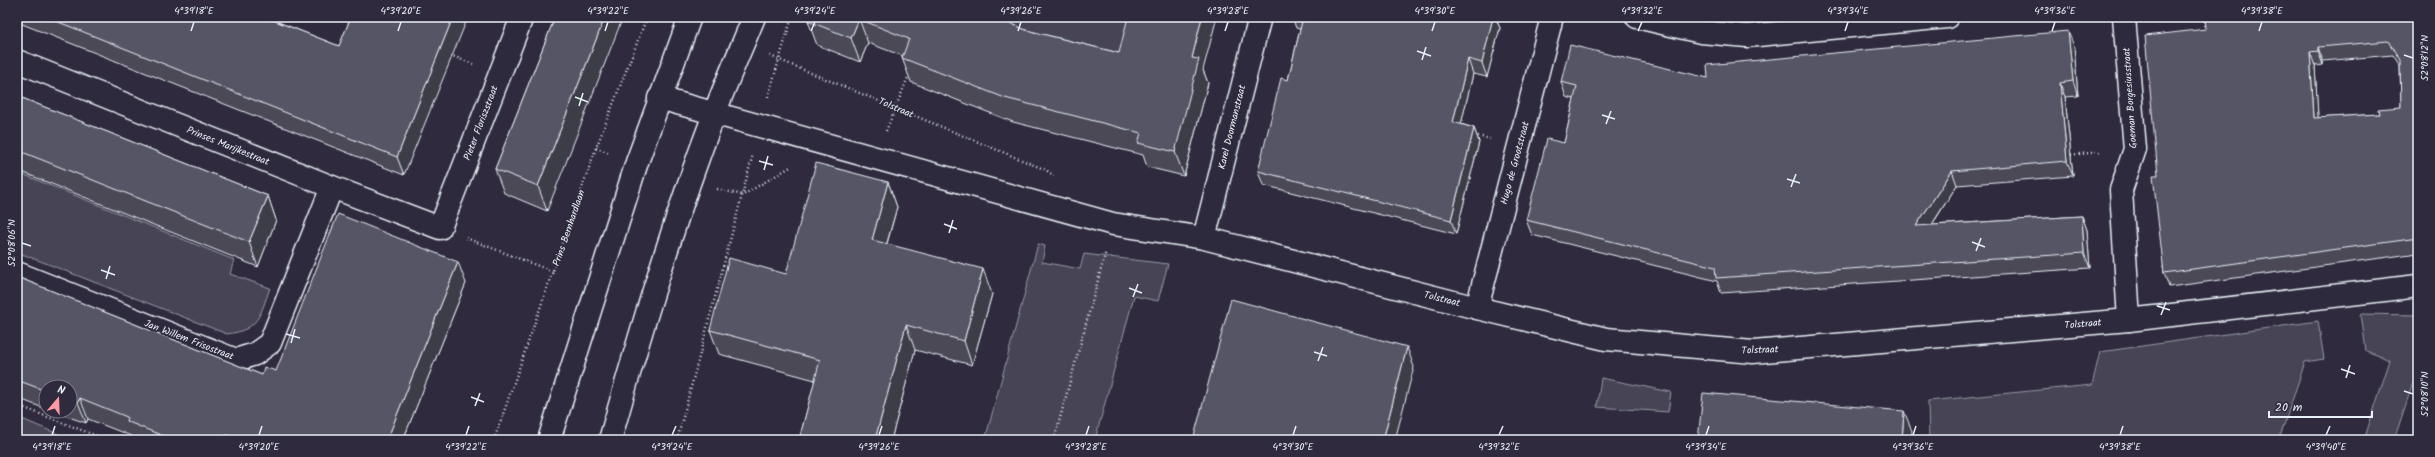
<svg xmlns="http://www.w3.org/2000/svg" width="2435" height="457" viewBox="0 0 2435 457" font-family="Kalam,sans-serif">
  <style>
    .green { fill: #464455; stroke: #979aa6 }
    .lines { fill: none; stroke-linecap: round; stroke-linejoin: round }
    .minor-casing { stroke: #e8f1f8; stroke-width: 25 }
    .secondary-casing { stroke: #e8f1f8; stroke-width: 25 }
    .path { stroke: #e8f1f8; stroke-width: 2.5; stroke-dasharray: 1 3; stroke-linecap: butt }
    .minor { stroke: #2f2a3d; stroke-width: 22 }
    .secondary { stroke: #2f2a3d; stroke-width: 22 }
    .wall { fill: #4b4957; stroke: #e8f1f8; fill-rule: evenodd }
    .shaded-wall { fill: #3d3c47; stroke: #e8f1f8 }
    .building { fill: #575565; stroke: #e8f1f8; fill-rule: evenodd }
    .ticks { fill: none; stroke: #e8f1f8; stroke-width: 1.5 }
    .labels { text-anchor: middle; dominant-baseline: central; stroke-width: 4; stroke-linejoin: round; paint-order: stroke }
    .street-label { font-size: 10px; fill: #e8f1f8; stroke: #2f2a3d }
    .neatline { fill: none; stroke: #e8f1f8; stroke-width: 1.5 }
    .ticks-label { font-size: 10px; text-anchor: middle; fill: #e8f1f8 }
  </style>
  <rect width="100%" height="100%" fill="#2f2a3d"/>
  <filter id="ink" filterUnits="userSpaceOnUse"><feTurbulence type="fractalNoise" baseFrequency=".025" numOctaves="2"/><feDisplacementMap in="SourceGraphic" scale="8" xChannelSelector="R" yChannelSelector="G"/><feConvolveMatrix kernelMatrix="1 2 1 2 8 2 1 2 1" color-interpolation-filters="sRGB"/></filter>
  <g filter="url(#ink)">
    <g class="green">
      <path d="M969 17H1133L1120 68Z"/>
      <path d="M17 172 234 260 230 274 270 288C260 315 259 330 227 334L17 252Z"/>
      <path d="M1038 244 1045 246 1042 262 1080 269 1084 254 1168 264 1158 301 1134 296 1095 440H985Z"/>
      <path d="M2361 314 2418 315V368L2394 440H2364L2390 360 2366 351Z"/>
      <path d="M2318 321 2324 359 2305 362 2279 440H1929L1928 401 2092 385 2100 352Z"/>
      <path d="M1601 378 1671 392 1668 412 1597 407Z"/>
      <path d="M17 417 72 440H17Z"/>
    </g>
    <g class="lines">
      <defs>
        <g id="minor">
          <path d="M1637 17 1701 32 1747 36 1947 17"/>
          <path d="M2124 17 2135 149 2121 190 2129 320"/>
          <path d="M17 61 332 187 440 228 522 17"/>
          <path d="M659 98 1113 224 1204 238 1477 308 1606 339 1753 352 2129 320 2418 286"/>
          <path d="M1204 238 1260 17"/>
          <path d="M17 273 236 360 255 354 270 343 332 187"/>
          <path d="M1477 308 1552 17"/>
        </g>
        <g id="secondary">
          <path d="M549 440 637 162 690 17"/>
          <path d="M610 440C641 330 674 219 715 112 727 80 741 49 754 17"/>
        </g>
      </defs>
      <use href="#minor" class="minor-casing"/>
      <use href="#secondary" class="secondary-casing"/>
      <g class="path">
        <path d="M2204 17 2205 32"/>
        <path d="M450 55 473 64"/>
        <path d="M770 56 1046 170 1054 176"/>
        <path d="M768 97 792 17"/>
        <path d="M886 131 909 75"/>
        <path d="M1474 135 1490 139"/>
        <path d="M596 148 610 153"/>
        <path d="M2067 155 2102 152"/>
        <path d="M717 189 743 195 792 166"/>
        <path d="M466 238 554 272"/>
        <path d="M17 405 107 440"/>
        <path d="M494 440 596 148 647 17"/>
        <path d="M677 440 753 154"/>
        <path d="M1054 440 1106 251"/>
      </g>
      <use href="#minor" class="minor"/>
      <use href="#secondary" class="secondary"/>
    </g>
    <g class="wall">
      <path d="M17 17H268V18L339 46 351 17 404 175 17 22Z"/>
      <path d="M555 17 547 211 504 193 495 169Z"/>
      <path d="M810 17H995L1026 30 1119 53 1203 70 1208 83 1184 176 1147 167 1143 155 1013 122 911 82 902 58 903 56 868 43 860 62 817 45 808 21Z"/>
      <path d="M1292 17H1495L1500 28 1487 77 1473 74 1461 124 1474 128 1479 142 1456 234 1263 185 1258 171 1288 80 1300 29 1296 28Z"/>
      <path d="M2418 17V253L2169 287 2164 273 2158 175 2206 29ZM2393 55 2400 66 2401 107 2379 114 2318 118 2315 66 2323 65V61Z"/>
      <path d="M2074 46 2078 96 2065 97 2073 176 1957 185 1932 225 2082 216 2087 230 2090 268 1721 293 1717 281 1532 235 1526 220 1564 143 1574 99 1566 97 1561 82 1708 78Z"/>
      <path d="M17 96 268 196 276 220 258 267 17 170Z"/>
      <path d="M888 182 897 207 887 244 992 294 972 365 915 350 891 440H799L815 380 719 354 710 330 786 274Z"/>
      <path d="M17 277 262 375 276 371 466 283 403 440H132L131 436 88 419 86 423 52 411H70V387H46V409L17 398Z"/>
    </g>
    <g class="shaded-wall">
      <path d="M453 17H468L404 175 397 157Z"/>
      <path d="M605 17H623L547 211 538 186Z"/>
      <path d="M1202 17H1217L1203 70 1208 83 1184 176 1175 152 1192 58Z"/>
      <path d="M1493 17H1495L1500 28 1487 77 1482 63Z"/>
      <path d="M859 19 868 43 860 62 851 38Z"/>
      <path d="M2068 31 2074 46 2078 96 2073 81Z"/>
      <path d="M2318 47 2323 61V65L2318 51Z"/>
      <path d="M2310 52 2315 66 2319 132 2314 118Z"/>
      <path d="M1468 59 1473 74 1458 137 1453 122Z"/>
      <path d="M2060 83 2065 97 2073 176 2067 161Z"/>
      <path d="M1474 128 1479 142 1456 234 1451 220Z"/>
      <path d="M1952 171 1957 185 1922 240 1916 226Z"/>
      <path d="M888 182 897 207 881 264 872 240Z"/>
      <path d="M268 196 276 220 258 267 249 242Z"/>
      <path d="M2082 216 2087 230 2090 268 2084 253Z"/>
      <path d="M458 262 466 283 403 440H387Z"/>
      <path d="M983 269 992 294 972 365 964 341Z"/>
      <path d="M906 325 915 350 891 440H875Z"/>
      <path d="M1407 347 1414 367 1395 440H1383Z"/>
      <path d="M80 398 88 419 86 423 78 402Z"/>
      <path d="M1904 411 1912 431 1911 440H1902Z"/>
      <path d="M227 435 229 440H225Z"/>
    </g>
    <g class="building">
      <path d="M46 17H265L339 46 351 17H453L397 157Z"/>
      <path d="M555 17H605L538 186 495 169Z"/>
      <path d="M810 17H995L1026 30 1119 53 1128 17H1202L1192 58 1199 59 1175 152 1138 143 1141 133 1005 98 902 58 909 39 859 19 851 38 808 21Z"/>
      <path d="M1303 17H1493L1482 63 1468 59 1453 122 1474 128 1451 220 1258 171 1281 78 1288 80Z"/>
      <path d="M2205 17H2418V238L2164 273 2153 175H2158L2145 36 2206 29ZM2388 41 2400 60 2401 107 2378 109 2379 114 2314 118 2310 52 2318 51V47Z"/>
      <path d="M2068 31 2073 81 2060 83 2067 161 1952 171 1916 226 2082 216 2084 253 1716 278 1715 267 1526 220 1547 139 1564 143 1577 86 1561 82 1570 45 1708 78 1707 65Z"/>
      <path d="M17 96 268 196 249 242 17 150Z"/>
      <path d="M816 163 888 182 872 240 983 269 964 341 906 325 875 440H799L820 360 710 330 729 258 786 274Z"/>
      <path d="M338 214 458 262 387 440H238L227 435 225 440H173L126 421 127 417 80 398 78 402 70 399V387H46V391L17 380V277L262 375 264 367 276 371Z"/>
      <path d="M1231 299 1407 347 1383 440H1193Z"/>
      <path d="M1703 393 1904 411 1902 440H1698Z"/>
    </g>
  </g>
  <path class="ticks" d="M191 31 194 22M398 31 401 22M605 31 608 22M811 31 815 22M1018 31 1021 22M1225 31 1228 22M1432 31 1435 22M1638 31 1642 22M1845 31 1848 22M2052 31 2055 22M2259 31 2262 22M1417 51 1431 56M2404 55 2413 58M1422 60 1426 47M575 97 588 102M579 106 583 93M1602 115 1615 119M1606 124 1611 111M759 161 773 165M764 170 768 156M1787 179 1800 183M1791 187 1796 174M944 224 957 229M949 233 953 220M1972 242 1985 247M22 243 31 246M1976 251 1981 238M101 270 115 275M106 279 110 266M1129 288 1142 293M1133 297 1138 284M2157 306 2170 310M2161 315 2166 302M286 334 300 338M291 343 295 329M1314 352 1327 356M1318 361 1323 347M2341 369 2355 374M2346 378 2350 365M2404 391 2413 394M471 397 484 402M475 406 480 393M52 435 55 426M259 435 262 426M466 435 469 426M672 435 676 426M879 435 882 426M1086 435 1089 426M1293 435 1296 426M1499 435 1503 426M1706 435 1709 426M1913 435 1916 426M2120 435 2123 426M2326 435 2330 426"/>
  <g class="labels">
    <g class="street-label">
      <text transform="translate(2130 98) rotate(-94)">Goeman Borgesiusstraat</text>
      <text transform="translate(896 108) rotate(23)">Tolstraat</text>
      <text transform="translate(481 123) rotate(-69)">Pieter Floriszstraat</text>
      <text transform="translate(1232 127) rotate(-76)">Karel Doormanstraat</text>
      <text transform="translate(228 146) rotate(22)">Prinses Marijkestraat</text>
      <text transform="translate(1515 163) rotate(-75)">Hugo de Grootstraat</text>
      <text transform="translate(569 228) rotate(-71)">Prins Bernhardlaan</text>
      <text transform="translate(1442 299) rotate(14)">Tolstraat</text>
      <text transform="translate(2083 324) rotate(-5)">Tolstraat</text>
      <text transform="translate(189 340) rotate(21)">Jan Willem Frisostraat</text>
      <text transform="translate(1760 350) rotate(-2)">Tolstraat</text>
    </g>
  </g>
  <rect width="2435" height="457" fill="none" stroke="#2f2a3d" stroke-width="44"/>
  <g transform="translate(58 399) rotate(19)"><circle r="19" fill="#2f2a3d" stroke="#797a88"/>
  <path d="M0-3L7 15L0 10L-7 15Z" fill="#ff9aa2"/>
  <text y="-6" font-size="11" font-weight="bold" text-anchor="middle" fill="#e8f1f8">N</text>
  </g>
  <path d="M2269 411v6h103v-6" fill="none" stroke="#e8f1f8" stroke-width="2"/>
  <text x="2275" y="411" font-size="12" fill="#e8f1f8" stroke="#2f2a3d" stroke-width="3" paint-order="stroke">20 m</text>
  <rect x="22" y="22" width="2391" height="413" class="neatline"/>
  <g class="ticks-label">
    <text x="194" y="14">4°39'18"E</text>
    <text x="401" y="14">4°39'20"E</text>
    <text x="608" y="14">4°39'22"E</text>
    <text x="815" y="14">4°39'24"E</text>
    <text x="1021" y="14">4°39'26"E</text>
    <text x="1228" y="14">4°39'28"E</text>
    <text x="1435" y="14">4°39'30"E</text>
    <text x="1642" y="14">4°39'32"E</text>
    <text x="1848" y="14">4°39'34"E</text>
    <text x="2055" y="14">4°39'36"E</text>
    <text x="2262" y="14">4°39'38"E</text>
    <text transform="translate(2424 58) rotate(-90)" y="4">52°08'12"N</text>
    <text transform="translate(11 243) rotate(-90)" y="4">52°08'06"N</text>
    <text transform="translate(2424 394) rotate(-90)" y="4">52°08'10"N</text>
    <text x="52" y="450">4°39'18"E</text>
    <text x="259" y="450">4°39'20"E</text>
    <text x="466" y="450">4°39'22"E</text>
    <text x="672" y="450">4°39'24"E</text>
    <text x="879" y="450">4°39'26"E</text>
    <text x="1086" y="450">4°39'28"E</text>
    <text x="1293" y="450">4°39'30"E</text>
    <text x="1499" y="450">4°39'32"E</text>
    <text x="1706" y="450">4°39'34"E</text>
    <text x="1913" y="450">4°39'36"E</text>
    <text x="2120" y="450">4°39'38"E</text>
    <text x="2326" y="450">4°39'40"E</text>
  </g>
</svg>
